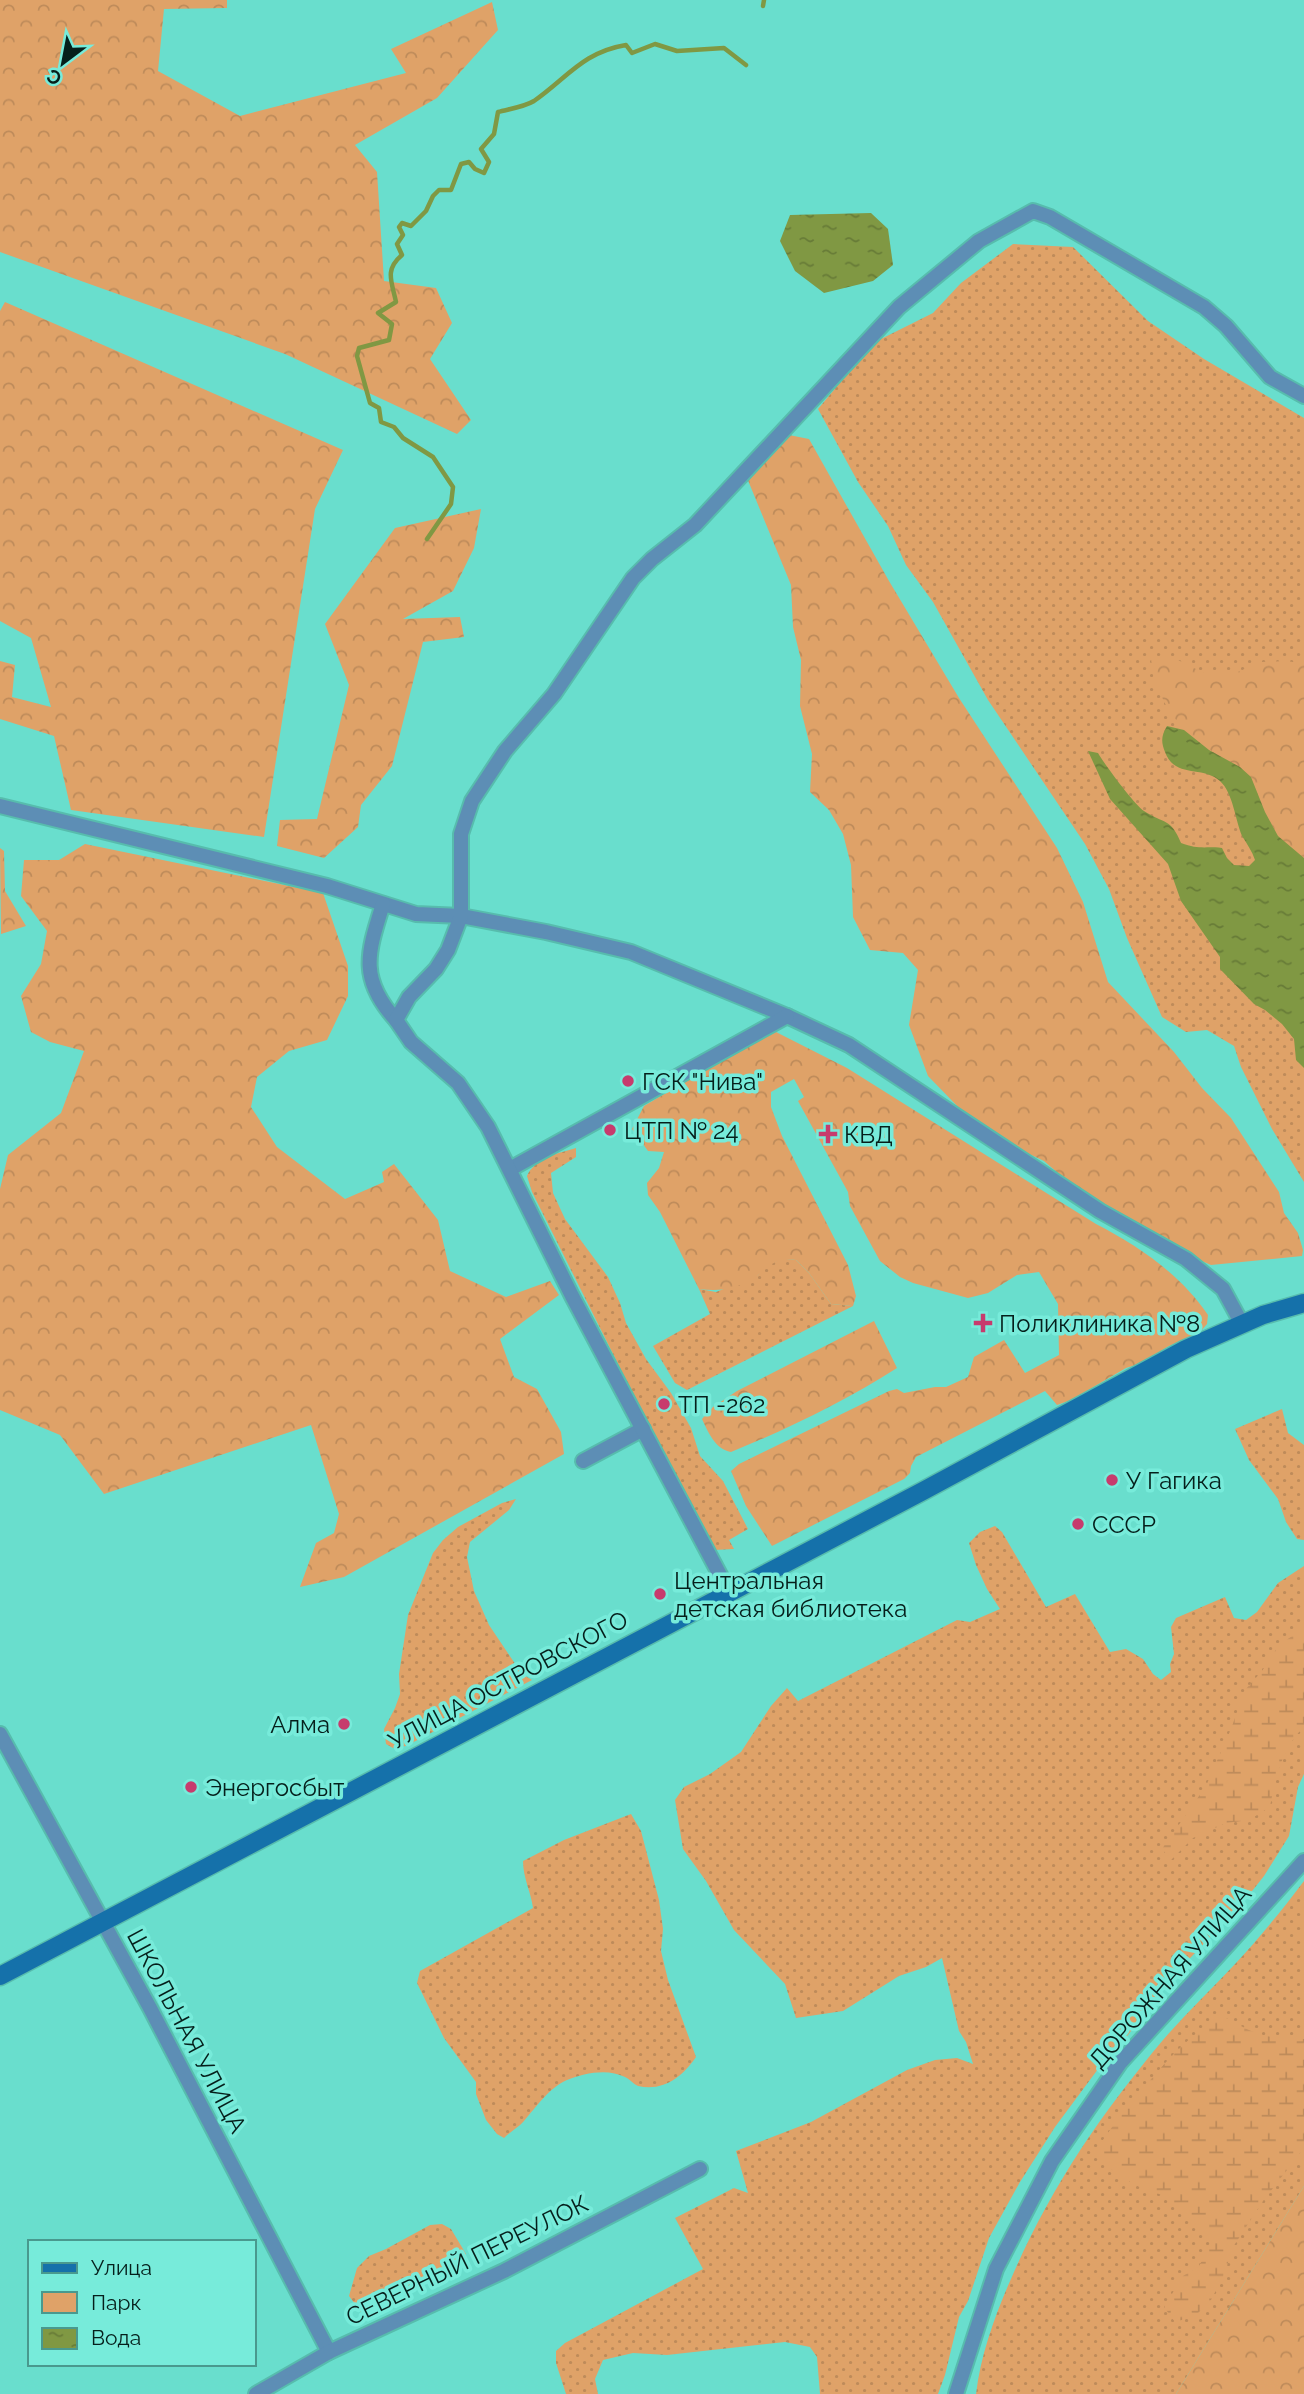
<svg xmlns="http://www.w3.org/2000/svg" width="1304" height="2394" viewBox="0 0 1304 2394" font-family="Raleway,sans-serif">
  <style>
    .green { fill: url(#green-dots) }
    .forest { fill: url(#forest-crowns) }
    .wetland { fill: url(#wetland-marsh) }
    .water { fill: url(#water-ripples) }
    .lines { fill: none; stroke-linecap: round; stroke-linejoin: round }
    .stream { stroke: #809843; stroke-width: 4.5 }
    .street-casing { stroke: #57bcad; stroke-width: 18 }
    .secondary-casing { stroke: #57bcad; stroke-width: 21 }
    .street { stroke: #5d8eb5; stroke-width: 14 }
    .secondary { stroke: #1571aa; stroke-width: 18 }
    .poi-dot { fill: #c73b6d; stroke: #77ebda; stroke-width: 2.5 }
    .labels { text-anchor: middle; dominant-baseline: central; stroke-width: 7; stroke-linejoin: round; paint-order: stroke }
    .poi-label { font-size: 24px; fill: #051f1b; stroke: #77ebda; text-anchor: start }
    .street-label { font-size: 24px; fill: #051f1b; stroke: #77ebda }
  </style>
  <defs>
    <pattern id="green-dots" width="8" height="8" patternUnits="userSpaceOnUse" patternTransform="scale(1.75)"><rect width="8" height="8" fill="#dfa268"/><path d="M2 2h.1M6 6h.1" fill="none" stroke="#be8b5a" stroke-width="1.8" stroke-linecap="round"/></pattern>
    <pattern id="forest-crowns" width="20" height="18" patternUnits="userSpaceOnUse" patternTransform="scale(1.75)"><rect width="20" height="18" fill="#dfa268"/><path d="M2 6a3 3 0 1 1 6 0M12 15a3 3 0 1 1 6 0" fill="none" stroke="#be8b5a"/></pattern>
    <pattern id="wetland-marsh" width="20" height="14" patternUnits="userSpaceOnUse" patternTransform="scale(1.75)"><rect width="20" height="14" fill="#dfa268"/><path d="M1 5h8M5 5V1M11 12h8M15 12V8" fill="none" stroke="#be8b5a"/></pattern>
    <pattern id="water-ripples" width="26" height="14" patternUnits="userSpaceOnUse" patternTransform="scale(1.75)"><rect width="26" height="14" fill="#809843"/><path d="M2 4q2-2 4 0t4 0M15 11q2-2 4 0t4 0" fill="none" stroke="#677b37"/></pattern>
  </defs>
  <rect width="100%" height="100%" fill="#69decd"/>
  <g class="green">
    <path d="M1013 244 1073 247 1148 321 1204 359 1304 418V1182L1272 1129 1241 1067 1234 1046 1207 1030 1186 1032 1162 1017 1127 938 1109 889 1085 844 988 700 933 602 906 565 888 526 858 482 818 409 873 343 933 313 961 283Z"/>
    <path d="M576 1148V1157L551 1173 553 1193 565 1219 608 1277 620 1303 626 1323 646 1359 671 1393 691 1428 700 1456 723 1481 748 1529 729 1540 734 1549 714 1550 688 1504 532 1192 527 1176C535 1158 559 1153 576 1148Z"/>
    <path d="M781 1259 796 1260 809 1273 831 1304 853 1306 687 1390 675 1383 653 1346 710 1314 699 1289 716 1292 758 1275 766 1266Z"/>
    <path d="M1282 1409 1288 1433 1304 1445V1540L1297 1539 1286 1522 1278 1499 1249 1460 1235 1429Z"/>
    <path d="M516 1499 509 1510 470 1542 467 1557 474 1591 489 1625 522 1674 532 1680 406 1746 393 1748 386 1744 384 1729 395 1708 400 1694 399 1674 408 1615 433 1553 443 1540 458 1527 502 1503Z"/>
    <path d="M995 1526 1002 1532 1046 1607 1075 1594 1110 1652 1126 1649 1143 1659 1153 1674 1161 1680 1171 1672 1170 1664 1174 1654 1171 1627 1176 1618 1225 1597 1234 1618 1246 1620 1257 1612 1278 1583 1304 1566V1774L1298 1787 1289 1836 1264 1876 1241 1905 1169 1980 1128 2035 1104 2061 1055 2127 1020 2182 989 2238 968 2301 959 2317 945 2375 938 2394H820L817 2357 810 2347 785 2342 667 2355 633 2353 603 2360 595 2379 598 2394H566L556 2363V2351L565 2343 703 2269 675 2218 734 2188 748 2193 736 2151 811 2122 907 2070 935 2060 957 2058 973 2064 966 2042 959 2031 942 1958 926 1967 899 1976 843 2011 796 2018 785 1984 734 1930 706 1881 683 1849 675 1800 684 1787 710 1774 741 1752 771 1706 787 1688 798 1701 957 1620 970 1622 1000 1609 987 1589 976 1565 969 1543 980 1532Z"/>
    <path d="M631 1814 641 1831 659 1900 663 1929 661 1951 668 1980 696 2057C683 2076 664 2092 638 2086 633 2084 630 2079 625 2077 608 2068 584 2073 567 2080 550 2087 536 2107 524 2121 519 2127 510 2132 504 2138L497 2134 486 2120 476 2094V2082L444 2038 417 1983 420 1971 533 1908C531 1892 523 1878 523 1861L564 1840Z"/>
    <path d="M1304 1881V2186L1176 2394H976C981 2352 997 2310 1014 2272 1053 2184 1101 2114 1163 2040 1186 2013 1212 1989 1236 1963 1260 1937 1283 1909 1304 1881Z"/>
    <path d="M442 2224 451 2229 466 2254C437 2281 398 2301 361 2312L349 2296 357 2268 369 2256 386 2249 430 2225Z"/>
  </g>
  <g class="forest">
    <path d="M0 0H227V8L164 9 158 71 240 116 406 73 391 49 492 2 498 30 437 98 355 145 377 172 384 281 436 288 452 323 430 359 471 420 457 434 285 354 0 252Z"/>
    <path d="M5 302 343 450 315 509 264 837 71 810 54 736 0 719V661L15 665 12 697 51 707 31 638 0 621V311Z"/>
    <path d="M789 435 809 439 889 581 959 698 1057 848 1083 902 1108 982 1174 1052 1202 1088 1231 1118 1279 1192 1284 1213 1298 1233 1303 1250 1302 1256 1211 1265 1174 1249 1074 1187 1044 1161 1002 1141 964 1113 928 1076 909 1025 918 970 903 953 870 950 853 917 851 865 843 834 829 810 810 792 812 754 800 706 801 660 793 627 791 585 747 478Z"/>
    <path d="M481 509 474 548 453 591 403 619 460 617 464 637 423 642 392 766 361 805 358 827 324 858 277 846 280 820 317 819 349 685 325 624 395 528Z"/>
    <path d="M1174 658 1204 673 1233 674 1261 662 1287 661 1304 664V858L1278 836 1265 812 1251 777 1192 738 1169 712 1154 680 1151 659Z"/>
    <path d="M85 844 323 893 348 966V996L327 1040 289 1051 257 1077 251 1107 277 1147 345 1199 384 1182 382 1172 394 1164 438 1220 450 1271 506 1297 550 1281 559 1295 500 1339 514 1377 537 1389 561 1432 564 1454 344 1577 300 1587 316 1543 334 1533 339 1514 311 1425 104 1494 60 1435 0 1410V1189L8 1155 61 1113 84 1051 50 1042 31 1032 21 996 41 964 47 931 21 896 24 860H59Z"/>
    <path d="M0 848 4 851 5 891 26 926 1 934Z"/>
    <path d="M776 1032 847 1068 1096 1224C1139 1246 1181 1275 1208 1315L1207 1324 1200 1332 1169 1346 1139 1364 1126 1368 1071 1400 1057 1405 1045 1391 916 1457 911 1466 910 1473 904 1479 772 1546 746 1506 731 1471 739 1464 889 1391 897 1389 904 1393 935 1387H946L968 1377 974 1357 1004 1340 1025 1373 1059 1355 1058 1304 1039 1272 1017 1275 988 1293 968 1298 913 1283 900 1277 880 1261 850 1206 848 1192 798 1101 804 1097 794 1079 771 1092V1107L782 1136 848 1265 856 1296 853 1306 831 1304 809 1273 796 1260C774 1259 773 1263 757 1276 739 1289 720 1292 699 1289L660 1212 648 1195 647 1183 659 1168 664 1152 648 1151 632 1129 644 1106 732 1054Z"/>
    <path d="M874 1321 897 1368C845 1401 788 1429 731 1452 715 1449 708 1432 702 1419L713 1407 737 1391Z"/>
    <path d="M1304 2186V2394H1176Z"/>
  </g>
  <g class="wetland">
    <path d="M1304 1631V1727C1282 1748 1275 1778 1270 1807L1249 1820 1226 1823 1193 1838 1171 1860 1162 1849 1206 1786 1231 1729 1245 1690 1262 1671 1279 1645 1298 1632Z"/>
    <path d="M1223 2016C1256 2035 1265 2039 1304 2039V2148L1263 2201 1233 2247 1224 2275 1211 2300 1195 2316 1175 2322 1164 2307 1183 2276 1199 2266 1213 2241 1198 2224 1183 2214 1167 2197 1135 2185 1114 2172 1095 2153C1108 2130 1121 2116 1137 2096 1162 2066 1188 2034 1223 2016Z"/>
  </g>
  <g class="water">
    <path d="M871 213 888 229 893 265 873 281 824 293 795 271 780 241 790 215Z"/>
    <path d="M1167 726 1184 730 1209 750 1240 767 1251 777 1265 812 1278 836 1304 858V1068L1296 1060 1294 1039 1282 1024 1265 1010 1254 1004 1220 969V957L1181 901 1168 864 1110 799 1088 751 1098 753C1105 765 1134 804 1144 811 1164 824 1171 818 1181 843 1199 850 1205 846 1222 848L1227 858 1234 865 1249 866 1255 860C1252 851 1247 844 1242 836 1235 819 1233 793 1220 781 1202 765 1175 779 1165 752 1161 742 1161 736 1167 726Z"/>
  </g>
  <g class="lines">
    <g class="stream">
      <path d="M763 6 764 0"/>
      <path d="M427 539 451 504 453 487 433 457 403 438 394 427 381 422 379 408 370 403 357 356 359 348 389 340 392 324 378 313 396 302C392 282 384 270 402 255L397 244 403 235 399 227 402 223 411 226 426 211 433 196 439 190H451L461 164 469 162 475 169 484 173 489 162 481 149 494 134 498 112C509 109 524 107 534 101 567 78 583 52 626 45L632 53 655 44 677 51 724 48 746 65"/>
    </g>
    <defs>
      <g id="street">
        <path d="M0 806 327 886 416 914 461 916 546 932 631 952 787 1016 849 1045 1100 1211 1186 1259 1223 1289 1242 1324"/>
        <path d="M383 904C368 952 358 978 396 1020"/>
        <path d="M510 1169 787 1016"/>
        <path d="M583 1461 643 1429"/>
        <path d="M729 1592 572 1296 488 1127 458 1083 411 1042 396 1020 409 997 436 969 448 950 461 916V834L472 801 505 751 554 694 633 578 652 559 695 525 899 307 979 241 1033 211 1050 217 1204 307 1226 326 1270 377 1304 396"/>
        <path d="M0 1734 150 2008 329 2352"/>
        <path d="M256 2394 329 2352 504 2271 700 2169"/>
        <path d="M956 2394 996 2269 1052 2161 1120 2063 1304 1861"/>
      </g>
      <path id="secondary" d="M0 1976 923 1491 1186 1349 1263 1315 1304 1303"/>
    </defs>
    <use href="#street" class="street-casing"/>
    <use href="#secondary" class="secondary-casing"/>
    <use href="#street" class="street"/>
    <use href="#secondary" class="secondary"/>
  </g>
  <g class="poi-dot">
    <circle cx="628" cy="1081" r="7"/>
    <circle cx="610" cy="1130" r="7"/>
    <path d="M824.5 1123.5h7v7h7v7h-7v7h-7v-7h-7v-7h7z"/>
    <path d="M979.5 1312.5h7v7h7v7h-7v7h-7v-7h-7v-7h7z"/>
    <circle cx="664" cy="1404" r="7"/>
    <circle cx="1112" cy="1480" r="7"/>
    <circle cx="1078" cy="1524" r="7"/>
    <circle cx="660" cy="1594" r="7"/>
    <circle cx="344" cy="1724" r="7"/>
    <circle cx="191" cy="1787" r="7"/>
  </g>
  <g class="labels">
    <g class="poi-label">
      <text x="642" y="1081">ГСК "Нива"</text>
      <text x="624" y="1130">ЦТП № 24</text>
      <text x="844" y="1134">КВД</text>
      <text x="999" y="1323">Поликлиника №8</text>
      <text x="678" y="1404">ТП -262</text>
      <text x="1126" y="1480">У Гагика</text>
      <text x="1092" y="1524">СССР</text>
      <text x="674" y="1580">Центральная<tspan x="674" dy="28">детская библиотека</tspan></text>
      <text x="330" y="1724" text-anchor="end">Алма</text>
      <text x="205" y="1787">Энергосбыт</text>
    </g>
    <g class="street-label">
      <text transform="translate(508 1680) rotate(-28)">УЛИЦА ОСТРОВСКОГО</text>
      <text transform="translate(1170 1977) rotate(-49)">ДОРОЖНАЯ УЛИЦА</text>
      <text transform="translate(187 2031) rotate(62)">ШКОЛЬНАЯ УЛИЦА</text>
      <text transform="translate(467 2260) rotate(-26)">СЕВЕРНЫЙ ПЕРЕУЛОК</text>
    </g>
  </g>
  <rect x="28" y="2240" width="228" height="126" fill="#77ebda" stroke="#49998e" stroke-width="2"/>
  <rect x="42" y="2263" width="35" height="10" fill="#1571aa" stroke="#49998e" stroke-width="2"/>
  <text x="91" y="2275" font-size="21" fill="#051f1b">Улица</text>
  <rect x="42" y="2292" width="35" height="21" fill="#dfa268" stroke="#49998e" stroke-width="2"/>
  <text x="91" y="2310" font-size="21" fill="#051f1b">Парк</text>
  <rect x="42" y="2328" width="35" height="21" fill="url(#water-ripples)" stroke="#49998e" stroke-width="2"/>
  <text x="91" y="2345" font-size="21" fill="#051f1b">Вода</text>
  <g transform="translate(63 63) rotate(212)" stroke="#77ebda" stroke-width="5" paint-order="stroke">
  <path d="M0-5L12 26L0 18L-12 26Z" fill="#051f1b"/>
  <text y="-10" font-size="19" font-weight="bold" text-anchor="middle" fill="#051f1b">С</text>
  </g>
</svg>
